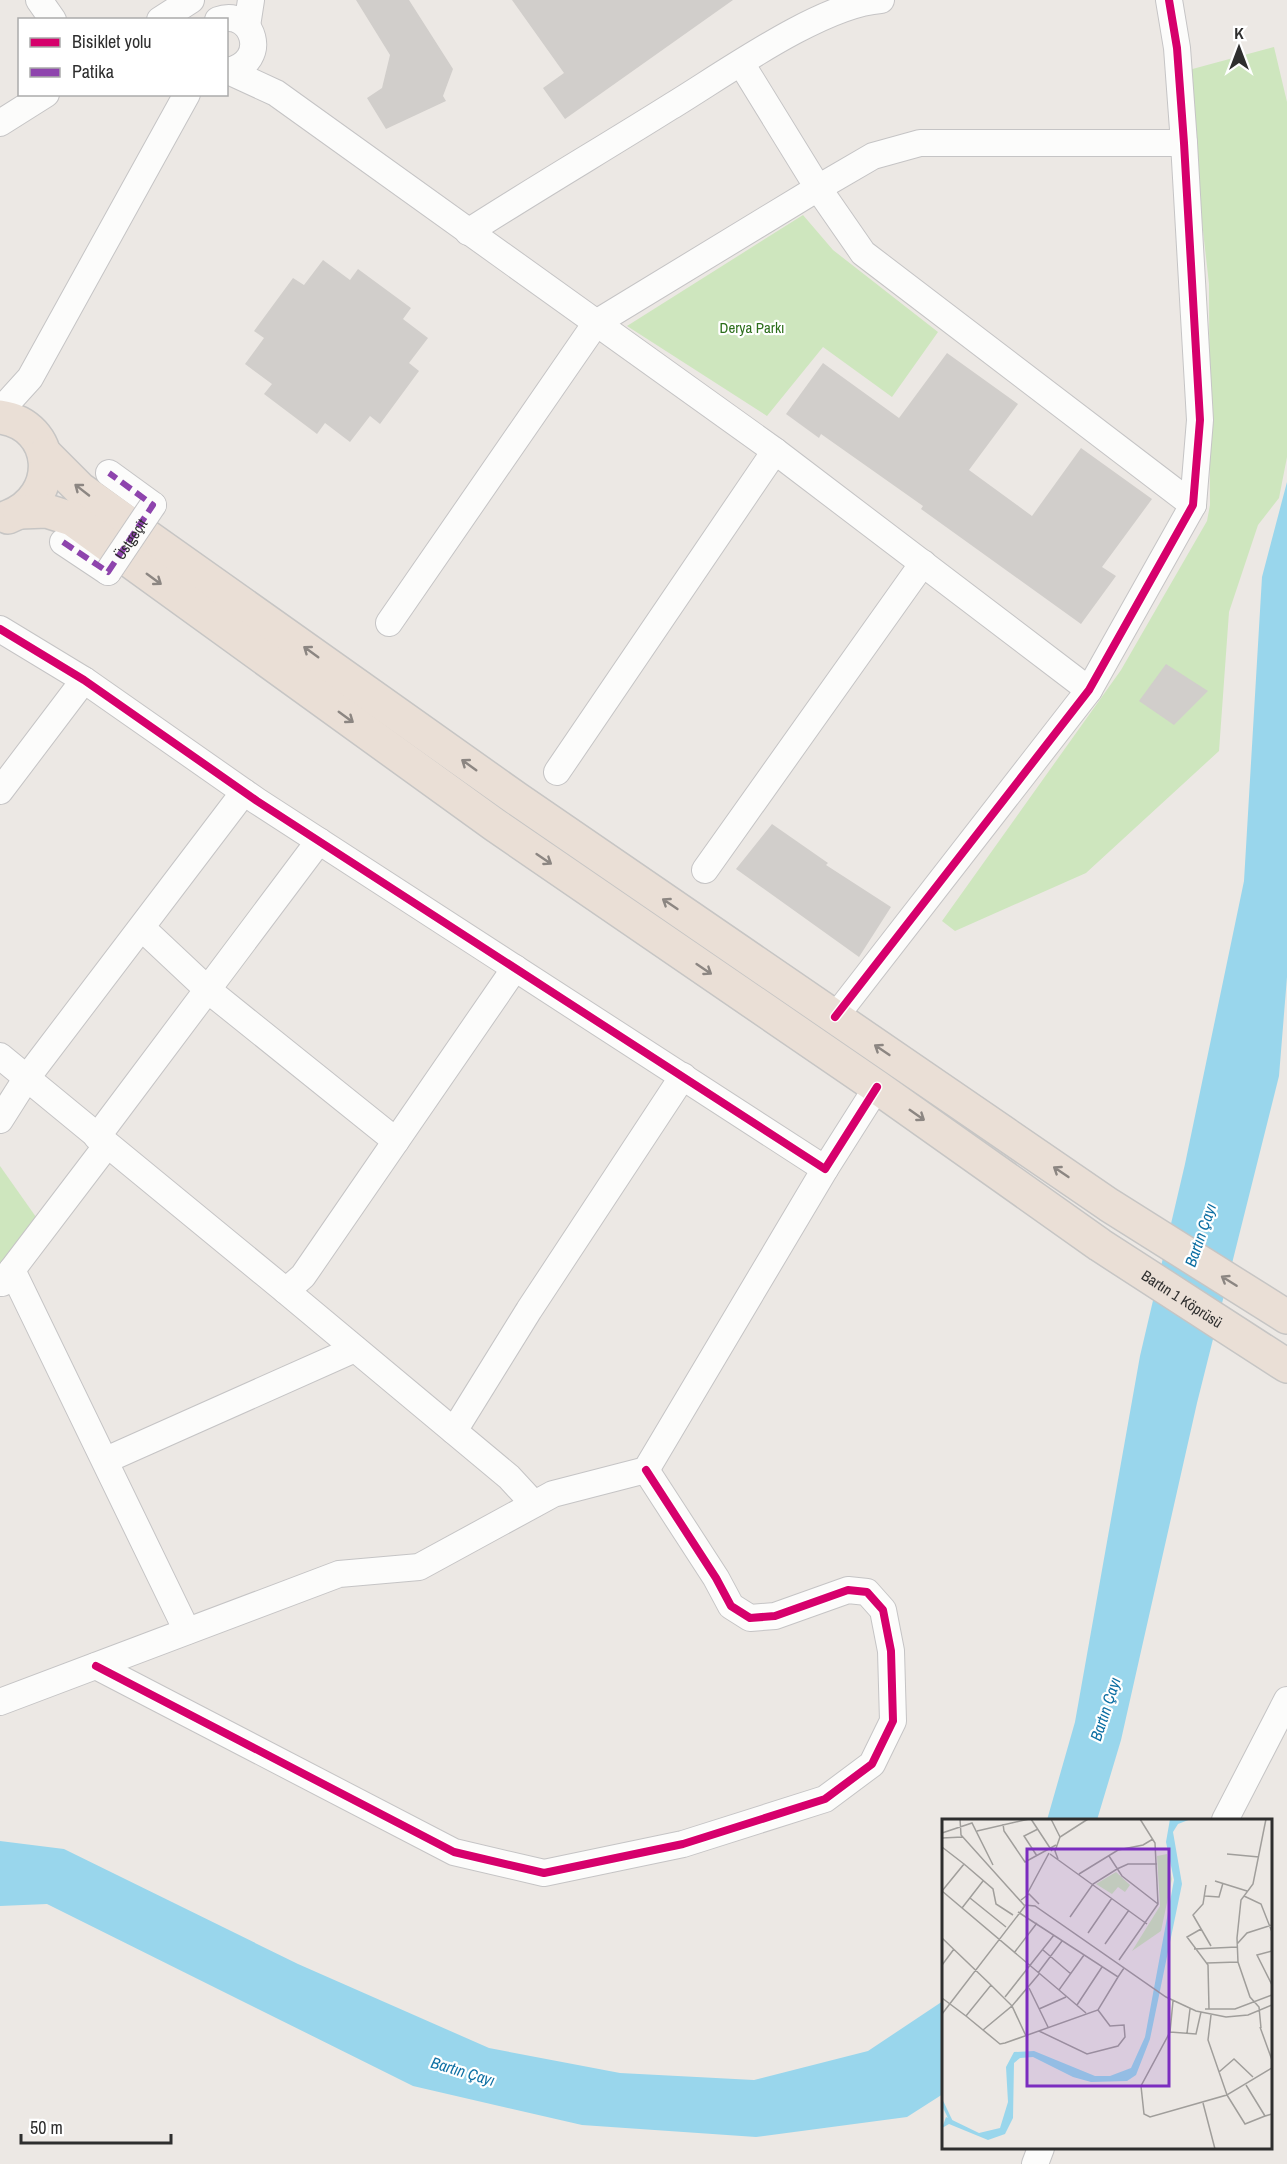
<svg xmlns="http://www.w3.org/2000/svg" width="1287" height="2164" viewBox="0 0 1287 2164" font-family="'Archivo Narrow',sans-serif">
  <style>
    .green { fill: #cee6be }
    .water { fill: #99d6ec }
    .building { fill: #d1cecb }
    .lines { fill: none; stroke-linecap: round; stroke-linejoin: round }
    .minor-casing { stroke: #c5c4c5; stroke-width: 28 }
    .highway-casing { stroke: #c6c5c4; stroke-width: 36 }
    .minor { stroke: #fcfcfb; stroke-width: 26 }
    .highway { stroke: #eadfd6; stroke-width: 33 }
    .minor-bridge-casing { stroke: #c5c4c5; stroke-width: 28; stroke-linecap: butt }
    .minor-bridge { stroke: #fcfcfb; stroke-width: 26 }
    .quiet { stroke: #8e44ad; stroke-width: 6; stroke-dasharray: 12 6; stroke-linecap: butt }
    .cycleway-casing { stroke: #fff; stroke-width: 11 }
    .cycleway { stroke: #d6006c; stroke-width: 8 }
    .oneway { stroke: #8c8682 }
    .labels { text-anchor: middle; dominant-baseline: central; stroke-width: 4.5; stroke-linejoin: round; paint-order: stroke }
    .park-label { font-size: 15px; fill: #2c6e1b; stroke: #fff }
    .street-label { font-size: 15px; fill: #2e2e2e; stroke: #fff }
    .water-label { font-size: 16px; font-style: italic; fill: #0d6fa3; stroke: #fff }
    .inset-river { fill: none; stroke: #99d6ec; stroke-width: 3 }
    .inset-road { fill: none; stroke: #a09e9b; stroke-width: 1.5 }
    .view { fill: #7b2cbf; fill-opacity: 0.15; stroke: #7b2cbf; stroke-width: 3 }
    .inset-edge { fill: none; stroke: #2e2e2e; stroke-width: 3 }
  </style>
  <rect width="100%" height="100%" fill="#ece8e4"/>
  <g class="green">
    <path d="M1274 47 1287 102V457L1279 498 1258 525 1229 612 1219 751 1086 873 955 931 942 921 1121 670 1207 521 1210 505 1209 284 1185 71Z"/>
    <path d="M803 215 833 250 938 332 892 397 823 347 767 416 627 326Z"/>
    <path d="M0 1166 36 1217 0 1270Z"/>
  </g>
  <g class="water">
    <path d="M1287 482V977L1279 1076 1197 1403 1121 1740 1097 1820H1047L1075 1722 1140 1356 1185 1164 1244 881 1262 577Z"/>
    <path d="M0 1841 64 1849 298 1964 489 2048 620 2073 754 2080 868 2051 943 2001V2094L907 2117 756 2137 582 2125 413 2086 47 1904 0 1906Z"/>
  </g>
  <g class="building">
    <path d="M356 0H409L453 69 443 96 446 101 386 129 367 98 382 88 390 55Z"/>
    <path d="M512 0H733L565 119 543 88 564 73Z"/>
    <path d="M323 260 350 280 358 269 411 308 403 319 428 338 409 363 419 371 380 424 370 416 350 442 325 423 317 434 264 394 272 384 245 364 264 338 254 331 293 278 304 285Z"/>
    <path d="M947 353 1018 404 969 470 1032 516 1081 448 1152 499 1102 567 1116 576 1081 624 921 509 923 506 821 434 819 438 786 414 823 363 899 418Z"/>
    <path d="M1166 664 1208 691 1174 725 1139 701Z"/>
    <path d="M772 824 828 863 826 865 891 907 859 957 736 869Z"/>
  </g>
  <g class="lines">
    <defs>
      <g id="minor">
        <path d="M39 0 53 20"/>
        <path d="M160 20 191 0"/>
        <path d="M218 20C253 7 271 62 228 71"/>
        <path d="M247 26 251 0"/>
        <path d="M741 63 818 188 863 253 1193 505"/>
        <path d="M226 70 276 93 775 451 1089 690"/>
        <path d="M0 123 46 94"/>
        <path d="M468 232C535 189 603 149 670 107 723 75 821 4 881 0"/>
        <path d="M0 411 30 378 187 94"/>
        <path d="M109 473 153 505"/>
        <path d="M63 542 108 572"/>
        <path d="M389 623 596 323 818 188 873 156 920 143H1184"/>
        <path d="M0 629 84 680 257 801 825 1169 877 1087"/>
        <path d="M557 772 775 451"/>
        <path d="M0 791 84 680"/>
        <path d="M705 870 923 563"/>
        <path d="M142 928 208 990 396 1141"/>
        <path d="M835 1017 1089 690 1193 505 1200 420 1184 143 1177 48 1169 0"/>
        <path d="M0 1056 286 1291 303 1276 515 968"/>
        <path d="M0 1120 26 1079 244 792"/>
        <path d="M97 1137 319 841"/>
        <path d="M12 1270 187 1631"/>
        <path d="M2 1283 107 1145"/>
        <path d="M286 1291 509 1477 534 1504"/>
        <path d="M454 1431 529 1310 683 1076"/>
        <path d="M106 1460 355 1349"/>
        <path d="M96 1666 454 1852 544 1873 683 1844 825 1799 872 1764 893 1721 891 1651 883 1610 867 1592 848 1590 775 1616 750 1618 731 1606 716 1578 646 1470"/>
        <path d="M0 1702 339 1574 419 1567 553 1494 646 1470 825 1169"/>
        <path d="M1225 1820 1287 1700"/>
        <path d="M1035 2164 1041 2148"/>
      </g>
      <g id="highway">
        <path d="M0 417C57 425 61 497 8 517"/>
        <path d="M45 454 80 489 517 799 1109 1205 1287 1317"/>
        <path id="s1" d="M20 512 47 511 72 519 495 825 877 1087 1100 1245 1287 1366"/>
      </g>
    </defs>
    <use href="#minor" class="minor-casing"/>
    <use href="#highway" class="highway-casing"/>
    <use href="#minor" class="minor"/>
    <use href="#highway" class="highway"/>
    <defs>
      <path id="minor-bridge" d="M108 572 153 505"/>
    </defs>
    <use href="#minor-bridge" class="minor-bridge-casing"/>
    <use href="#minor-bridge" class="minor-bridge"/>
    <path class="quiet" id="s2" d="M63 542 108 572 153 505 109 473"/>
    <defs>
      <g id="cycleway">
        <path d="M0 629 84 680 257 801 825 1169 877 1087"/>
        <path d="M835 1017 1089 690 1193 505 1200 420 1184 143 1177 48 1169 0"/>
        <path d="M96 1666 454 1852 544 1873 683 1844 825 1799 872 1764 893 1721 891 1651 883 1610 867 1592 848 1590 775 1616 750 1618 731 1606 716 1578 646 1470"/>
      </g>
    </defs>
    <use href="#cycleway" class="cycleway-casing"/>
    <use href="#cycleway" class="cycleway"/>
  </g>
  <defs><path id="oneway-shaft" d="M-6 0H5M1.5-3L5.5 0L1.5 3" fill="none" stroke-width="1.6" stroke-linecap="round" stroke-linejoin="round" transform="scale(1.5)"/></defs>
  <g class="oneway">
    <use href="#oneway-shaft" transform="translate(82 490) rotate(-142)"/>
    <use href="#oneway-shaft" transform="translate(154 579) rotate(36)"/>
    <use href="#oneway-shaft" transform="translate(311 652) rotate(-144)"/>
    <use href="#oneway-shaft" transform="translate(346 717) rotate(36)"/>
    <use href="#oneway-shaft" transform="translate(469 765) rotate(-144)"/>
    <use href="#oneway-shaft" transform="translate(544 859) rotate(34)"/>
    <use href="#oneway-shaft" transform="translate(670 904) rotate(-146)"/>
    <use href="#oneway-shaft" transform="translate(704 969) rotate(34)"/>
    <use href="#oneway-shaft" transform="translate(882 1050) rotate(-146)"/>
    <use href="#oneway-shaft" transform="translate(917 1115) rotate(35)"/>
    <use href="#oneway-shaft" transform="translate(1061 1172) rotate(-146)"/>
    <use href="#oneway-shaft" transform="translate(1229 1281) rotate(-148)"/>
  </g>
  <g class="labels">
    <g class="park-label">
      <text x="752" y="327">Derya Parkı</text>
    </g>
    <g class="street-label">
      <text stroke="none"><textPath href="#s2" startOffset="94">Üstgeçit</textPath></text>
      <text stroke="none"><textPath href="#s1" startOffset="1410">Bartın 1 Köprüsü</textPath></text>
    </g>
    <g class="water-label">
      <text transform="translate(1200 1235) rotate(-71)">Bartın Çayı</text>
      <text transform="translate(1105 1709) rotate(-72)">Bartın Çayı</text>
      <text transform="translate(463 2071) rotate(17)">Bartın Çayı</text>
    </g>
  </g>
  <g transform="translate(942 1819)">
    <rect width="330" height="330" fill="#ece8e4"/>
    <path d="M225 35 230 60 219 112 190 132 218 87 215 37ZM174 53 188 66 183 73 176 68 170 75 154 65Z" fill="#cee6be"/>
    <path d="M228 0H249L236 5 231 13 240 65 208 220 194 256 185 262 149 263 131 258 91 238 78 239 72 244 71 299 63 315 46 321 7 305 0 309 4 298 37 314 58 309 66 283 64 248 72 233 92 232 153 257H168L189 249 203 218 232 61 224 23Z" fill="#99d6ec"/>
    <path class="inset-river" d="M0 283 9 302"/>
    <path class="inset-road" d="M18 0 19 16 82 86 93 87 224 178 254 192 284 198 306 196 330 186M89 0 110 32M109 0 118 18M61 5 62 12 83 43 114 26M35 12 87 0M0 14 30 4 51 46M0 19 21 18M0 28 22 45 0 72M108 35 205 105M285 35 317 38M95 37 82 17 96 10M167 37 180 57 216 85M116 40 113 32 118 18 146 0M22 45 51 70 54 85 71 96M137 55 176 31 201 26 211 20M273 62 305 72M264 66 261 85 251 96 269 127M0 72 117 171 142 136M85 75 107 34M263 77 277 78 281 64M302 77 319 85 330 113M28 79 64 108M79 81 87 75 97 85M20 89 41 62M76 93 176 158 182 149M128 98 151 65 175 50 186 45H215M259 110 245 118 266 146 267 190M146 114 170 79M0 119 49 166M163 125 187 91M295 125 305 114 330 106M252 130 295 128M101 131 129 155M330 132 315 136 330 166M72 134 95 104M177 141 216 85 213 24 198 0M265 144 296 143M0 146 12 130M96 154 120 122M87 169 106 208M117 171 144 194M63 178 112 116M0 179 24 197 49 166 70 187 97 155M231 182 228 213 199 267 202 295 208 298 285 276 303 305 323 297M135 186 160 148M97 190 124 178M263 190H293L330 176M0 195 83 87M269 196 266 221 285 276 330 249M24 197 58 225 63 224 156 191 176 158M318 208 330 241M319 209 317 188 308 178 296 143 295 119 299 81 311 65 324 0M41 211 70 187 84 217M97 212 145 235 176 227 183 218 182 206 168 207 156 191M228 213 254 215 259 193M245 214 248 190M277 253 292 240 311 258M304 266 323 297 330 295M261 284 273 330"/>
    <path class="view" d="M85 30H227V267H85Z"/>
    <rect width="330" height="330" class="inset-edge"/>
  </g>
  <rect x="18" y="18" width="210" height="78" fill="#ffffff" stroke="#ababab" stroke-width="1.5"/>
  <rect x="30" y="38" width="30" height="9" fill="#d6006c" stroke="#ababab" stroke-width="1.5"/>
  <text x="72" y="48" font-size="18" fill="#2e2e2e">Bisiklet yolu</text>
  <rect x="30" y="68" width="30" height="9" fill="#8e44ad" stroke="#ababab" stroke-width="1.5"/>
  <text x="72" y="78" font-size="18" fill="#2e2e2e">Patika</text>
  <g transform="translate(1239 48)" stroke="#ffffff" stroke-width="4.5" paint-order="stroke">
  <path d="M0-4.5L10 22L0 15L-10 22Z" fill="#2e2e2e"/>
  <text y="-9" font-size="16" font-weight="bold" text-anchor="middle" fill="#2e2e2e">K</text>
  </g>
  <path d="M21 2134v9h150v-9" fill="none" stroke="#2e2e2e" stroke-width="3"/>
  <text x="30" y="2134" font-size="18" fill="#2e2e2e" stroke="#ffffff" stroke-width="4.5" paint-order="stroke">50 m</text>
</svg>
